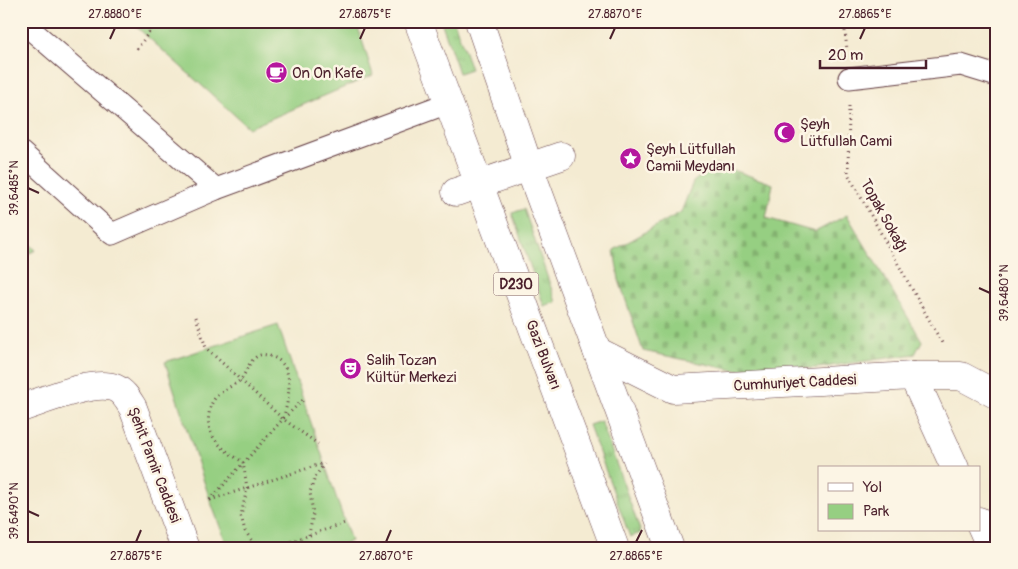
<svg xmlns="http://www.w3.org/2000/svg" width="1018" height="569" viewBox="0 0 1018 569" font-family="Pangolin,sans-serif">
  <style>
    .grass { fill: url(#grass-tufts); stroke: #707756 }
    .cemetery { fill: url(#cemetery-stones); stroke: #707756 }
    .green { fill: #96cf82; stroke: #707756 }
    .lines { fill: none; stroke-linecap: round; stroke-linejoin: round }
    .service-casing { stroke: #643e44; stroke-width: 23 }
    .pedestrian-casing { stroke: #643e44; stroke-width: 29 }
    .minor-casing { stroke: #643e44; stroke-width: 29 }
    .tertiary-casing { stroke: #643e44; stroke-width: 29 }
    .trunk-casing { stroke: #643e44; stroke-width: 29 }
    .path { stroke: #643e44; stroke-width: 3; stroke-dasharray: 1 4; stroke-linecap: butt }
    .service { stroke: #fff; stroke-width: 21 }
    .pedestrian { stroke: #fff; stroke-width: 28 }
    .minor { stroke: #fff; stroke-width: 28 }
    .tertiary { stroke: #fff; stroke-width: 28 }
    .trunk { stroke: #fff; stroke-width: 28 }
    .ticks { fill: none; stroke: #4a1f2b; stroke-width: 2 }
    .labels { text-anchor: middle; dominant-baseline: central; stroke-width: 5; stroke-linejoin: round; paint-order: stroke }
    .shield { fill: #fcf5e5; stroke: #7f5f63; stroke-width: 1 }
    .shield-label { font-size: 14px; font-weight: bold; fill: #4a1f2b }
    .poi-label { font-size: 15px; fill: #4a1f2b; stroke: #fcf5e5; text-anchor: start }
    .street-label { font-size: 15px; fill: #4a1f2b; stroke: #fcf5e5 }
    .neatline { fill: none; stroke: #4a1f2b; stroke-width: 2 }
    .ticks-label { font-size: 12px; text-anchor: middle; fill: #4a1f2b }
  </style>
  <defs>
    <pattern id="grass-tufts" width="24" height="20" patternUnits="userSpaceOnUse" patternTransform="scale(1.25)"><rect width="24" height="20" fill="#96cf82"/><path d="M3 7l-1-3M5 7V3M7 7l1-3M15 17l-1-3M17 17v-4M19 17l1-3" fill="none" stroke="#83b170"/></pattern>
    <pattern id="cemetery-stones" width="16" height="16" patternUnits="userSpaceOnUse" patternTransform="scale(1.25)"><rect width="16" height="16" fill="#96cf82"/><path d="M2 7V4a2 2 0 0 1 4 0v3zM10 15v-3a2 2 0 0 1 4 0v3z" fill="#83b170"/></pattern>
  </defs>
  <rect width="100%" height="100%" fill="#fcf5e5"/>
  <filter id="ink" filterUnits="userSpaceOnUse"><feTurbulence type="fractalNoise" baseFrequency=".02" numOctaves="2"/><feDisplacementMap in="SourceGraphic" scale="10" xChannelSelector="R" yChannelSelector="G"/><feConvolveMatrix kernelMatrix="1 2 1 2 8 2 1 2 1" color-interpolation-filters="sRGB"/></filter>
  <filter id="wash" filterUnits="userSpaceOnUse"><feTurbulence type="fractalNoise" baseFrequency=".0096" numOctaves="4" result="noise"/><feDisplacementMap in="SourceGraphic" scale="20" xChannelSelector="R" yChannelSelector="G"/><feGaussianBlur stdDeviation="1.12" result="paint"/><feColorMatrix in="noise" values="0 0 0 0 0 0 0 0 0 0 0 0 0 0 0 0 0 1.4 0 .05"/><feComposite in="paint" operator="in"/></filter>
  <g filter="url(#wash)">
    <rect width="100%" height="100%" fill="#f4ebd2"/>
    <g class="grass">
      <path d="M441 21H454L471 69 459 73Z"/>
      <path d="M524 209 556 302 544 306 512 213Z"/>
      <path d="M601 421 641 533 630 537 589 425Z"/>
    </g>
    <path class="cemetery" d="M716 164 773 184 766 218 815 232 847 215 922 341 915 354 817 368 734 370 643 351 619 280 614 250 681 212 693 182Z"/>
    <g class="green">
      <path d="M130 21H356L373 75 249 128Z"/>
      <path d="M21 236 36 250 21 257Z"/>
      <path d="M278 325 351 541 333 548H228L210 500 165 362Z"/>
    </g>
  </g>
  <g filter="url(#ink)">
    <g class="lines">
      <defs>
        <g id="service">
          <path d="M21 21 216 189"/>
          <path d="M849 78 961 65 997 76"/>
          <path d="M21 152 112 234 216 189 448 103"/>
        </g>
        <path id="pedestrian" d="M456 192 561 156"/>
        <g id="minor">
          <path d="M913 376 955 468"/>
          <path d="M979 521 991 548"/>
        </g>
        <g id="tertiary">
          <path d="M597 351 673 389 913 376H961L997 395"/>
          <path d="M21 408C43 401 94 379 115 388 124 392 128 400 133 408L185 548"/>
        </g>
        <g id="trunk">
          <path d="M418 21 615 548"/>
          <path d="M479 21 529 167 670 548"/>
        </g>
      </defs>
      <use href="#service" class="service-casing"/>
      <use href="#pedestrian" class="pedestrian-casing"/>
      <use href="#minor" class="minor-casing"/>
      <use href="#tertiary" class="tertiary-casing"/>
      <use href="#trunk" class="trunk-casing"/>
      <g class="path">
        <path d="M844 21 847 50"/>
        <path d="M137 49 157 21"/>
        <path d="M849 106 848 174 942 343"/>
        <path d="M196 317 206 348 283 419 318 444"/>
        <path d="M210 500 283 419 303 400"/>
        <path d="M210 500 324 463"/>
        <path d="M309 535 313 514 310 492 315 477 324 464"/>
        <path d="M257 548 245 531 241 516 247 488 243 462C225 451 205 438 209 414 210 406 213 399 219 394 225 389 232 386 238 382 246 376 247 363 256 357 260 354 265 354 270 356 297 364 289 399 283 419"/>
        <path d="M272 548 345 523"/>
      </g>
      <use href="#service" class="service"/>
      <use href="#pedestrian" class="pedestrian"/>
      <use href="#minor" class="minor"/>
      <use href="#tertiary" class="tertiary"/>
      <use href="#trunk" class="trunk"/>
    </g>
  </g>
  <path class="ticks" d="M110 39 115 28M360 39 365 28M610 39 615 28M860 39 865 28M28 188 39 193M979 288 990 293M28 511 39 516M136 542 141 530M386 542 391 530M636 542 642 530"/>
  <defs>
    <symbol id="cafe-disc" viewBox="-11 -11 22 22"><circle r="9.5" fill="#b5179e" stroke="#fcf5e5"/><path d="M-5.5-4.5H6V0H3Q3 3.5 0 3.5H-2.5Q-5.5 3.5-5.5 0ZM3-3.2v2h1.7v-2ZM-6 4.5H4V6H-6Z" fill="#fff"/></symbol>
    <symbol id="mosque-disc" viewBox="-11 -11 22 22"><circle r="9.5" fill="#b5179e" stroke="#fcf5e5"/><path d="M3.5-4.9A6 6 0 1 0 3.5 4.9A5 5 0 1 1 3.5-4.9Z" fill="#fff"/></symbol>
    <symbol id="sight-disc" viewBox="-11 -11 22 22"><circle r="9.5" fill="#b5179e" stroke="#fcf5e5"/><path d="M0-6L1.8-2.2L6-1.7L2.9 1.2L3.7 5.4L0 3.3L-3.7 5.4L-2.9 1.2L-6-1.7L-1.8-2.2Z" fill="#fff"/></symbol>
    <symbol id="theatre-disc" viewBox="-11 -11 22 22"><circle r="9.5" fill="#b5179e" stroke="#fcf5e5"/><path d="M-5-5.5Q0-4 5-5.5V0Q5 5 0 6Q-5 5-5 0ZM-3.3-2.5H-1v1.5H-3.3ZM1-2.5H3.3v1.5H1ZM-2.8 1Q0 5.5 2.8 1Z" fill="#fff"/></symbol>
  </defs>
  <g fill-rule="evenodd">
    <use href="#cafe-disc" x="264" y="60" width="25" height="25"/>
    <use href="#mosque-disc" x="772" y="120" width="25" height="25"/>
    <use href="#sight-disc" x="618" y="146" width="25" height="25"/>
    <use href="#theatre-disc" x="338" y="356" width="25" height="25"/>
  </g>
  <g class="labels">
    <rect class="shield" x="493.5" y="272.5" width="45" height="23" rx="4"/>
    <g class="shield-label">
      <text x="516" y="284">D230</text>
    </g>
    <g class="poi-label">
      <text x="292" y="73">On On Kafe</text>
      <text x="800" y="124">Şeyh<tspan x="800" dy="17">Lütfullah Cami</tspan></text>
      <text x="646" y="149">Şeyh Lütfullah<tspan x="646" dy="17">Camii Meydanı</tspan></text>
      <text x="366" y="360">Salih Tozan<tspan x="366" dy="17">Kültür Merkezi</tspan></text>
    </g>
    <g class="street-label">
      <text transform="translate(884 216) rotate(61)">Topak Sokağı</text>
      <text transform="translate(543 355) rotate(69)">Gazi Bulvarı</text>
      <text transform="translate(795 383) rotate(-3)">Cumhuriyet Caddesi</text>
      <text transform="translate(154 465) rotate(69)">Şehit Pamir Caddesi</text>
    </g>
  </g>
  <rect width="1018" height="569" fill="none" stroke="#fcf5e5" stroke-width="55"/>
  <rect x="818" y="466" width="162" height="65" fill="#fcf5e5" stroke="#b59f9b"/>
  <rect x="828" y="483" width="25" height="8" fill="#ffffff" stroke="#b59f9b"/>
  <text x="863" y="492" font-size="15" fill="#4a1f2b">Yol</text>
  <rect x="828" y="504" width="25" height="15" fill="#96cf82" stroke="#b59f9b"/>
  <text x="863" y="516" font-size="15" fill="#4a1f2b">Park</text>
  <path d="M820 60v8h106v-8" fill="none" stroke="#4a1f2b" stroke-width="2.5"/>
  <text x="828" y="60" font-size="15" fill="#4a1f2b" stroke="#fcf5e5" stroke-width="4" paint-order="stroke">20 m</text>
  <rect x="28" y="28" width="962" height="514" class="neatline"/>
  <g class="ticks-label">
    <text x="115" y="18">27.8880°E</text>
    <text x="365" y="18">27.8875°E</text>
    <text x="615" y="18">27.8870°E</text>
    <text x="865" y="18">27.8865°E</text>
    <text transform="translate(14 188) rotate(-90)" y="4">39.6485°N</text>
    <text transform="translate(1004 293) rotate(-90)" y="4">39.6480°N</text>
    <text transform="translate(14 511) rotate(-90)" y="4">39.6490°N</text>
    <text x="136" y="560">27.8875°E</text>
    <text x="386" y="560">27.8870°E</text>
    <text x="636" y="560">27.8865°E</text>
  </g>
</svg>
